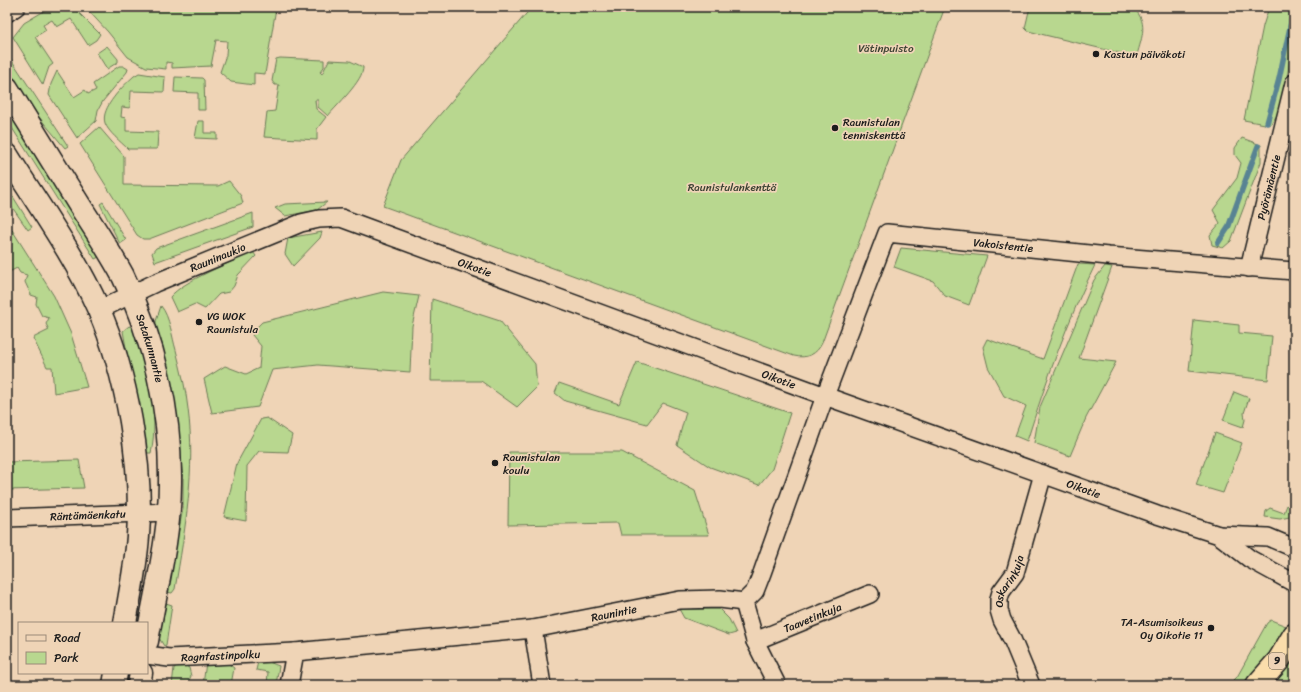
<svg xmlns="http://www.w3.org/2000/svg" width="1301" height="692" viewBox="0 0 1301 692" font-family="Sriracha,sans-serif">
  <style>
    .green { fill: #b8d78f; stroke: #6a7a56 }
    .lines { fill: none; stroke-linecap: round; stroke-linejoin: round }
    .stream { stroke: #598393; stroke-width: 5.5 }
    .minor-casing { stroke: #1c1c1c; stroke-width: 20 }
    .secondary-casing { stroke: #1c1c1c; stroke-width: 25 }
    .trunk-casing { stroke: #1c1c1c; stroke-width: 25 }
    .minor { stroke: #efd4b6; stroke-width: 17 }
    .secondary { stroke: #efd4b6; stroke-width: 22 }
    .trunk { stroke: #faddab; stroke-width: 22 }
    .poi-dot { fill: #1c1c1c; stroke: #efd4b6; stroke-width: 1.5 }
    .labels { text-anchor: middle; dominant-baseline: central; stroke-width: 3.5; stroke-linejoin: round; paint-order: stroke }
    .shield { fill: #efd4b6; stroke: #5b534a; stroke-width: 1 }
    .shield-label { font-size: 10px; font-weight: bold; fill: #1c1c1c }
    .park-label { font-size: 11px; fill: #3b4133; stroke: #efd4b6 }
    .poi-label { font-size: 11px; fill: #1c1c1c; stroke: #efd4b6; text-anchor: start }
    .street-label { font-size: 11px; fill: #1c1c1c; stroke: #efd4b6 }
  </style>
  <rect width="100%" height="100%" fill="#efd4b6"/>
  <filter id="ink" filterUnits="userSpaceOnUse"><feTurbulence type="fractalNoise" baseFrequency=".025" numOctaves="2"/><feDisplacementMap in="SourceGraphic" scale="8" xChannelSelector="R" yChannelSelector="G"/><feConvolveMatrix kernelMatrix="1 2 1 2 8 2 1 2 1" color-interpolation-filters="sRGB"/></filter>
  <g filter="url(#ink)">
    <g class="green">
      <path d="M51 7H73L100 34 96 40 88 45 71 19 57 27 52 20 43 25 46 30 35 37 53 64 49 67 43 85 13 37 24 23Z"/>
      <path d="M85 7 276 8 265 74 254 73V85L231 82 220 72 226 55 227 41 216 40 211 66 172 68V63L166 62V69L146 67 128 57 108 32Z"/>
      <path d="M532 7H945L822 343C817 354 807 359 794 356L383 206 401 160Z"/>
      <path d="M1030 7H1132C1149 21 1142 37 1137 55L1132 56 1028 31 1025 28Z"/>
      <path d="M1269 7H1294C1294 31 1287 110 1270 125L1244 120 1263 26Z"/>
      <path d="M107 46 118 59V62L107 69 97 53Z"/>
      <path d="M7 53 68 146 65 148 33 110 7 70Z"/>
      <path d="M280 58 324 60V67L320 72 322 74 329 60 350 61 363 67C364 80 336 106 328 116L318 107V100H315L316 109 326 117 317 129V140L264 137 267 112 275 111 279 85H275L272 81 276 59Z"/>
      <path d="M119 66H123L128 69 127 72 103 101 98 110 96 121 77 138 49 95 51 84 57 71 74 97 85 90 88 94 96 90 93 84Z"/>
      <path d="M139 73 165 77 164 92 131 91 130 108 122 107 121 117 126 118V131L158 132 157 149H128C121 142 108 132 105 123 100 108 124 85 134 76Z"/>
      <path d="M175 77 202 78 204 80 205 110H198V93L174 92Z"/>
      <path d="M7 109 101 256 95 259 7 120Z"/>
      <path d="M198 121H204V133H217V139L195 138Z"/>
      <path d="M99 127 124 156V185L218 186 229 181 241 196 243 203 149 239H143L137 235 80 144Z"/>
      <path d="M1242 138 1261 145V162L1231 241 1223 248 1212 245 1210 235 1220 223 1213 210 1237 178 1241 163 1235 155V148Z"/>
      <path d="M7 187 32 227 28 230 7 200Z"/>
      <path d="M103 202 126 240 120 244 100 204Z"/>
      <path d="M327 202 317 210 285 216 275 208 285 204Z"/>
      <path d="M253 213V227L155 262 152 253 156 248Z"/>
      <path d="M7 222 54 296 71 334 87 387 54 393 52 367H47L33 338 49 330 46 324 49 318 42 316 36 304 37 297 31 295 25 282 27 275 20 273 17 268 7 273Z"/>
      <path d="M322 232 320 238 293 266 285 254 288 238Z"/>
      <path d="M901 248 987 256 969 305 945 296 933 281 894 267Z"/>
      <path d="M253 252 256 256 238 275 234 286 229 292 219 294 205 309 195 304 177 312 170 297C184 280 232 262 253 252Z"/>
      <path d="M1078 264 1095 265C1067 322 1046 381 1027 441L1015 436 1026 406 1004 396 988 367 983 347 987 339 1043 359Z"/>
      <path d="M1105 266 1112 267 1079 358 1116 362 1086 418 1070 456 1034 443 1040 407 1094 280Z"/>
      <path d="M383 292 419 296 412 326 410 372 318 365 272 370 258 407 212 413 204 379 225 366 246 374 259 368 261 346 252 335 256 328 262 322Z"/>
      <path d="M432 299 500 321 535 364 537 387 517 407 481 381H430Z"/>
      <path d="M161 306C170 317 172 337 176 350 181 370 186 389 188 409 196 469 185 530 175 589L172 593 167 592 183 508V478L176 418 156 332V321Z"/>
      <path d="M1194 320 1239 325V333L1272 336 1268 380 1189 371Z"/>
      <path d="M129 326 133 328C147 369 160 410 151 453H145L123 331Z"/>
      <path d="M637 362 790 413 772 469 759 485 710 467 677 445 686 412 663 403 647 424 565 401 555 393 559 383 619 404Z"/>
      <path d="M1234 392 1249 398 1244 413 1245 420 1243 427 1223 420Z"/>
      <path d="M267 418 292 435 288 452 259 451 247 466 246 521 224 517 237 463 261 419Z"/>
      <path d="M1215 433 1242 443 1223 493 1196 485Z"/>
      <path d="M509 452H622L695 491 709 535H621L618 523 508 525Z"/>
      <path d="M79 460 84 488 7 490 8 462Z"/>
      <path d="M1287 505 1294 507V516L1280 519 1265 517 1266 511 1270 508 1284 513Z"/>
      <path d="M166 603 172 605 166 645 164 646 159 638Z"/>
      <path d="M679 609H719L729 619 736 633 729 635 684 618Z"/>
      <path d="M1271 620 1286 626 1270 654 1243 685H1229L1237 677 1267 623Z"/>
      <path d="M1294 656V680L1290 685H1270Z"/>
      <path d="M266 661 279 666 276 685H267L268 672 256 670 258 662Z"/>
      <path d="M206 662 227 663 234 668 231 685H203Z"/>
      <path d="M179 665H184L189 668 191 676 187 685H172L174 668Z"/>
    </g>
    <g class="lines">
      <g class="stream">
        <path d="M1267 123 1279 79 1294 8"/>
        <path d="M1218 243 1228 228 1258 146"/>
      </g>
      <defs>
        <g id="minor">
          <path d="M7 13 16 7"/>
          <path id="s1" d="M1249 268 1294 83"/>
          <path id="s2" d="M99 310 155 283 301 223 319 219 341 218 825 396 1157 515 1219 535 1268 537 1294 548"/>
          <path id="s3" d="M7 518 169 512"/>
          <path d="M1219 535 1250 559 1294 583"/>
          <path id="s4" d="M744 602 755 591 762 573 825 396 887 233 1108 256 1294 271"/>
          <path d="M744 602 755 641 777 685"/>
          <path d="M533 629 542 685"/>
          <path id="s5" d="M755 641 870 594"/>
          <path id="s6" d="M147 655 169 658 295 652"/>
          <path id="s7" d="M289 685 295 652 533 629 680 600 720 599 744 602"/>
          <path id="s8" d="M1031 685 1012 639 1002 620 999 610V599L1001 592 1015 573 1043 474"/>
        </g>
        <g id="secondary">
          <path id="s9" d="M7 88C31 127 56 167 80 206 95 229 110 252 123 276 154 339 171 412 170 483 170 536 156 589 147 641"/>
          <path d="M7 155C38 205 74 254 98 308 127 373 143 466 138 536 136 565 130 594 125 623"/>
          <path d="M114 685 116 673"/>
          <path d="M139 685 141 673"/>
        </g>
        <path id="trunk" d="M1257 685 1279 660 1294 635"/>
      </defs>
      <use href="#minor" class="minor-casing"/>
      <use href="#secondary" class="secondary-casing"/>
      <use href="#trunk" class="trunk-casing"/>
      <use href="#minor" class="minor"/>
      <use href="#secondary" class="secondary"/>
      <use href="#trunk" class="trunk"/>
    </g>
  </g>
  <g class="poi-dot">
    <circle cx="1096" cy="54" r="4"/>
    <circle cx="835" cy="128" r="4"/>
    <circle cx="199" cy="322" r="4"/>
    <circle cx="495" cy="463" r="4"/>
    <circle cx="1211" cy="628" r="4"/>
  </g>
  <g class="labels">
    <rect class="shield" x="1269" y="653" width="16" height="16" rx="3"/>
    <g class="shield-label">
      <text x="1277" y="661">9</text>
    </g>
    <g class="park-label">
      <text x="886" y="48">Vätinpuisto</text>
      <text x="732" y="187">Raunistulankenttä</text>
    </g>
    <g class="poi-label">
      <text x="1104" y="54">Kastun päiväkoti</text>
      <text x="843" y="122">Raunistulan<tspan x="843" dy="13">tenniskenttä</tspan></text>
      <text x="207" y="316">VG WOK<tspan x="207" dy="13">Raunistula</tspan></text>
      <text x="503" y="457">Raunistulan<tspan x="503" dy="13">koulu</tspan></text>
      <text x="1203" y="622" text-anchor="end">TA-Asumisoikeus<tspan x="1203" dy="13">Oy Oikotie 11</tspan></text>
    </g>
    <g class="street-label">
      <text stroke="none"><textPath href="#s1" startOffset="83">Pyörämäentie</textPath></text>
      <text stroke="none"><textPath href="#s4" startOffset="514">Vakoistentie</textPath></text>
      <text stroke="none"><textPath href="#s2" startOffset="130">Rauninaukio</textPath></text>
      <text stroke="none"><textPath href="#s2" startOffset="403">Oikotie</textPath></text>
      <text stroke="none"><textPath href="#s9" startOffset="298">Satakunnantie</textPath></text>
      <text stroke="none"><textPath href="#s2" startOffset="727">Oikotie</textPath></text>
      <text stroke="none"><textPath href="#s2" startOffset="1051">Oikotie</textPath></text>
      <text stroke="none"><textPath href="#s3" startOffset="81">Räntämäenkatu</textPath></text>
      <text stroke="none"><textPath href="#s8" startOffset="113">Oskarinkuja</textPath></text>
      <text stroke="none"><textPath href="#s7" startOffset="355">Raunintie</textPath></text>
      <text stroke="none"><textPath href="#s5" startOffset="62">Taavetinkuja</textPath></text>
      <text stroke="none"><textPath href="#s6" startOffset="74">Ragnfastinpolku</textPath></text>
    </g>
  </g>
  <rect width="1301" height="692" fill="none" stroke="#efd4b6" stroke-width="24"/>
  <rect x="12" y="12" width="1277" height="668" fill="none" stroke="#1c1c1c" stroke-width="1.5" filter="url(#ink)"/>
  <rect x="18" y="622" width="130" height="52" fill="#efd4b6" stroke="#9b8a78"/>
  <rect x="26" y="635" width="20" height="6" fill="#efd4b6" stroke="#9b8a78"/>
  <text x="54" y="642" font-size="12" fill="#1c1c1c">Road</text>
  <rect x="26" y="652" width="20" height="12" fill="#b8d78f" stroke="#9b8a78"/>
  <text x="54" y="662" font-size="12" fill="#1c1c1c">Park</text>
</svg>
